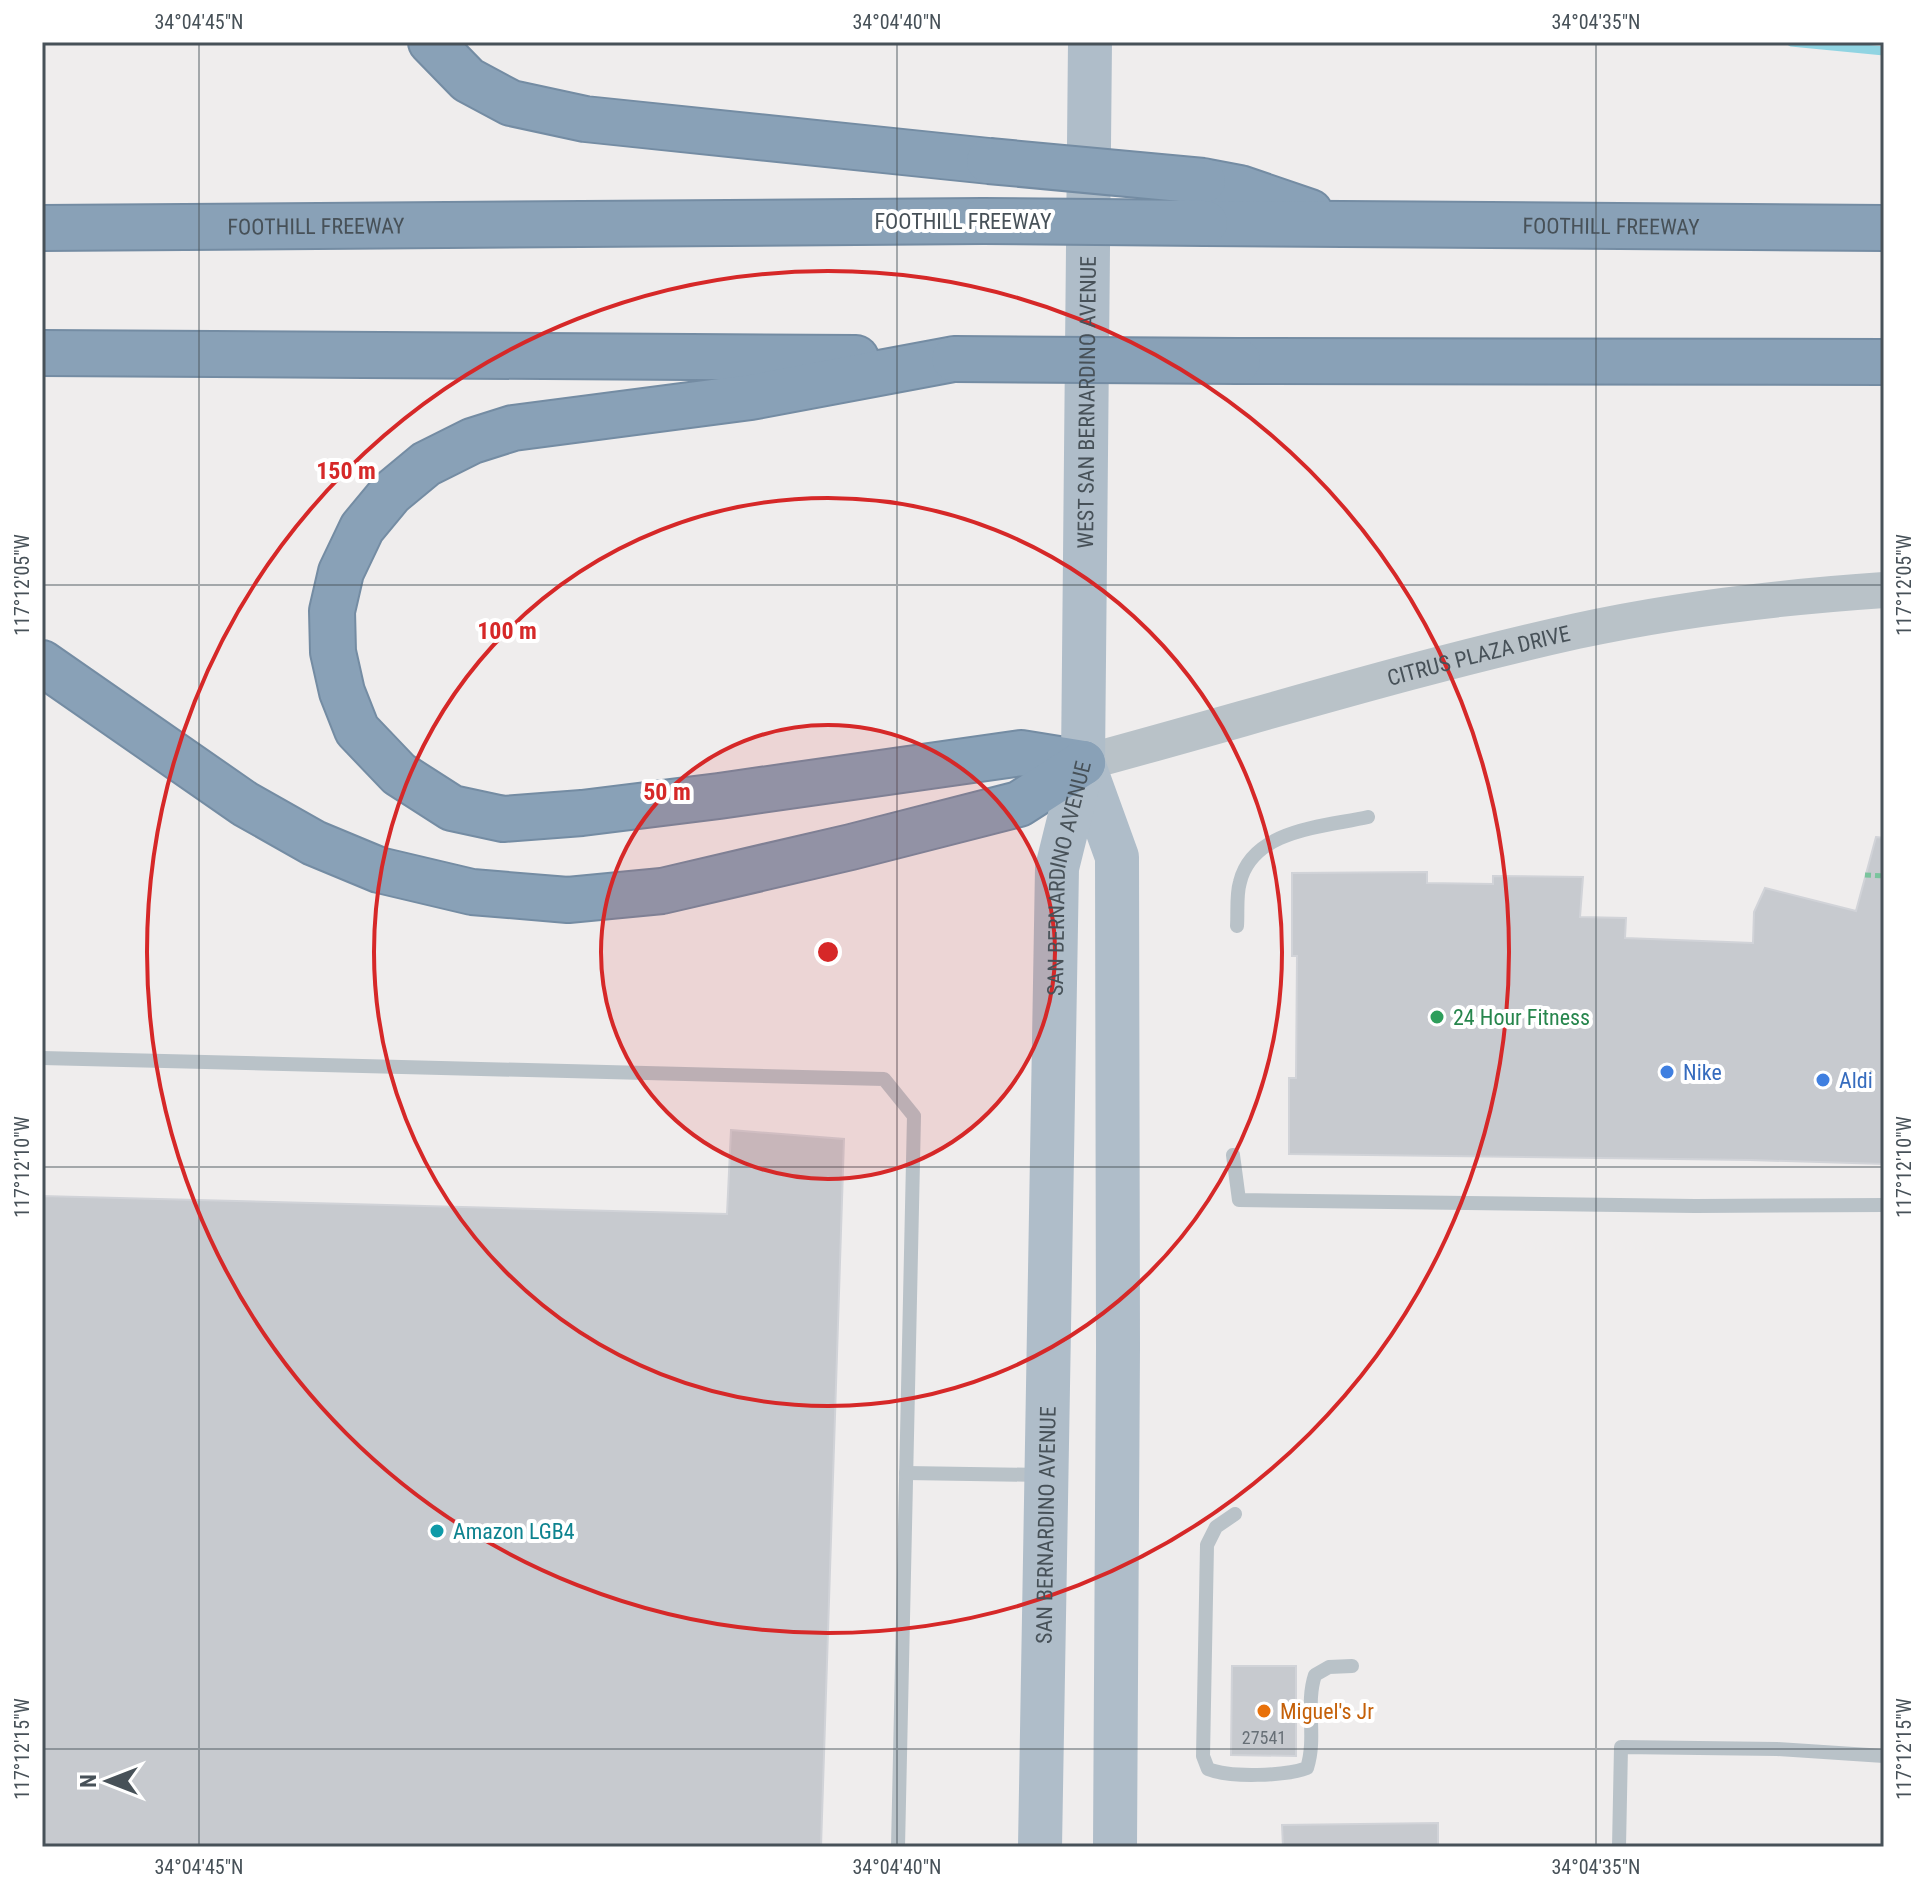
<svg xmlns="http://www.w3.org/2000/svg" width="1926" height="1889" viewBox="0 0 1926 1889" font-family="'Roboto Condensed',sans-serif">
  <style>
    .lines { fill: none; stroke-linecap: round; stroke-linejoin: round }
    .stream { stroke: #90d4e2; stroke-width: 9 }
    .building { fill: #c7cacf; stroke: #d1d3d8; stroke-width: 2 }
    .motorway-casing { stroke: #748ca3; stroke-width: 48 }
    .path { stroke: #7ac49d; stroke-width: 5; stroke-dasharray: 6 4; stroke-linecap: butt }
    .service { stroke: #b9c2c8; stroke-width: 14 }
    .tertiary { stroke: #b9c2c8; stroke-width: 36 }
    .primary { stroke: #afbdc9; stroke-width: 44 }
    .motorway { stroke: #89a1b7; stroke-width: 44 }
    .motorway-bridge-casing { stroke: #748ca3; stroke-width: 48; stroke-linecap: butt }
    .motorway-bridge { stroke: #89a1b7; stroke-width: 44 }
    .ticks { fill: none; stroke: #475158; stroke-width: 2; stroke-opacity: 0.45 }
    .ring { fill: none; stroke: #d62828; stroke-width: 4 }
    .leisure-dot { fill: #2e9e5b; stroke: #fff; stroke-width: 3 }
    .shop-dot { fill: #3f7fe0; stroke: #fff; stroke-width: 3 }
    .culture-dot { fill: #0f9aa8; stroke: #fff; stroke-width: 3 }
    .food-dot { fill: #e8710a; stroke: #fff; stroke-width: 3 }
    .labels { text-anchor: middle; dominant-baseline: central; stroke-width: 8; stroke-linejoin: round; paint-order: stroke }
    .number-label { font-size: 18px; fill: #676f76 }
    .street-label { font-size: 22px; fill: #475158; stroke: #fff }
    .leisure-label { font-size: 22px; fill: #27864d; stroke: #fff; text-anchor: start }
    .shop-label { font-size: 22px; fill: #366cbe; stroke: #fff; text-anchor: start }
    .culture-label { font-size: 22px; fill: #0d838f; stroke: #fff; text-anchor: start }
    .food-label { font-size: 22px; fill: #c56008; stroke: #fff; text-anchor: start }
    .centre { fill: #d62828; stroke: #fff; stroke-width: 4 }
    .ring-label { font-size: 24px; text-anchor: middle; font-weight: bold; fill: #d62828; stroke: #fff; stroke-width: 8; stroke-linejoin: round; paint-order: stroke }
    .neatline { fill: none; stroke: #475158; stroke-width: 3 }
    .ticks-label { font-size: 20px; text-anchor: middle; fill: #475158 }
  </style>
  <rect width="100%" height="100%" fill="#efeded"/>
  <g class="lines">
    <path class="stream" d="M1791 42 1884 51"/>
  </g>
  <g class="building">
    <path d="M1876 837 1884 838V1164L1750 1160 1289 1154V1078H1296L1297 956H1292V873L1427 872V883L1493 884V876L1583 877 1580 917 1626 918 1625 938 1753 943 1754 912 1765 888 1856 911Z"/>
    <path d="M731 1130 844 1139 821 1847H42V1196L727 1214Z"/>
    <path d="M1232 1666H1296V1756L1231 1755Z"/>
    <path d="M1438 1823V1847H1283L1282 1825Z"/>
  </g>
  <g class="lines">
    <defs>
      <g id="motorway">
        <path d="M431 42 468 80 511 103 585 119 989 161"/>
        <path d="M1203 181 1240 188 1310 212"/>
        <path id="s3" d="M1205 223 1884 228"/>
        <path id="s4" d="M42 228 983 221"/>
        <path d="M42 353 856 358"/>
        <path d="M954 359 751 397 513 428 472 441 426 464 391 493 362 528 341 572 332 611 333 652 342 692 357 730 399 774 452 808 503 819 582 813 719 796 1021 753 1083 763"/>
        <path d="M1238 361 1884 362"/>
        <path d="M42 663 245 804 314 843 379 870 472 892 568 900 662 891 851 847 1019 804 1083 763"/>
      </g>
    </defs>
    <use href="#motorway" class="motorway-casing"/>
    <path class="path" d="M1865 875 1884 876"/>
    <g class="service">
      <path d="M1237 926C1238 912 1236 895 1240 882 1253 829 1324 827 1368 817"/>
      <path d="M42 1058 884 1079 914 1116 898 1847"/>
      <path d="M1233 1155 1239 1200 1695 1206 1884 1205"/>
      <path d="M906 1473 1042 1475"/>
      <path d="M1235 1514 1216 1527 1207 1545 1203 1756 1208 1769C1230 1778 1285 1776 1307 1768 1317 1737 1305 1705 1315 1675L1329 1667 1352 1666"/>
      <path d="M1619 1847 1621 1747 1777 1749 1884 1756"/>
    </g>
    <path class="tertiary" id="s1" d="M1083 763C1247 719 1410 668 1577 631 1678 609 1781 597 1884 590"/>
    <g class="primary">
      <path d="M1083 763 1117 857 1118 1348 1115 1847"/>
      <path id="s2" d="M1040 1847 1057 868 1083 763 1090 42"/>
    </g>
    <use href="#motorway" class="motorway"/>
    <defs>
      <g id="motorway-bridge">
        <path d="M989 161 1203 181"/>
        <path d="M983 221 1205 223"/>
        <path d="M954 359 1238 361"/>
      </g>
    </defs>
    <use href="#motorway-bridge" class="motorway-bridge-casing"/>
    <use href="#motorway-bridge" class="motorway-bridge"/>
  </g>
  <path class="ticks" d="M199 42V1847M897 42V1847M1596 42V1847M42 585H1884M42 1167H1884M42 1749H1884"/>
  <circle cx="828" cy="952" r="227" fill="#d62828" fill-opacity=".12"/>
  <g class="ring">
    <circle cx="828" cy="952" r="227"/>
    <circle cx="828" cy="952" r="454"/>
    <circle cx="828" cy="952" r="681"/>
  </g>
  <circle class="leisure-dot" cx="1437" cy="1017" r="8"/>
  <g class="shop-dot">
    <circle cx="1667" cy="1072" r="8"/>
    <circle cx="1823" cy="1080" r="8"/>
  </g>
  <circle class="culture-dot" cx="437" cy="1531" r="8"/>
  <circle class="food-dot" cx="1264" cy="1711" r="8"/>
  <g class="labels">
    <g class="number-label">
      <text x="1264" y="1737">27541</text>
    </g>
    <g class="street-label">
      <text x="963" y="221">FOOTHILL FREEWAY</text>
      <text stroke="none"><textPath href="#s4" startOffset="274">FOOTHILL FREEWAY</textPath></text>
      <text stroke="none"><textPath href="#s3" startOffset="406">FOOTHILL FREEWAY</textPath></text>
      <text stroke="none"><textPath href="#s2" startOffset="1448">WEST SAN BERNARDINO AVENUE</textPath></text>
      <text stroke="none"><textPath href="#s1" startOffset="410">CITRUS PLAZA DRIVE</textPath></text>
      <text stroke="none"><textPath href="#s2" startOffset="970">SAN BERNARDINO AVENUE</textPath></text>
      <text stroke="none"><textPath href="#s2" startOffset="322">SAN BERNARDINO AVENUE</textPath></text>
    </g>
    <g class="leisure-label">
      <text x="1453" y="1017">24 Hour Fitness</text>
    </g>
    <g class="shop-label">
      <text x="1683" y="1072">Nike</text>
      <text x="1839" y="1080">Aldi</text>
    </g>
    <g class="culture-label">
      <text x="453" y="1531">Amazon LGB4</text>
    </g>
    <g class="food-label">
      <text x="1280" y="1711">Miguel's Jr</text>
    </g>
  </g>
  <circle cx="828" cy="952" r="12" class="centre"/>
  <g class="ring-label">
    <text x="346" y="479">150 m</text>
    <text x="507" y="639">100 m</text>
    <text x="667" y="800">50 m</text>
  </g>
  <rect width="1926" height="1889" fill="none" stroke="#ffffff" stroke-width="88"/>
  <g transform="translate(108 1781) rotate(270)" stroke="#ffffff" stroke-width="6" paint-order="stroke">
  <path d="M0-6L14 30L0 20L-14 30Z" fill="#475158"/>
  <text y="-12" font-size="22" font-weight="bold" text-anchor="middle" fill="#475158">N</text>
  </g>
  <rect x="44" y="44" width="1838" height="1801" class="neatline"/>
  <g class="ticks-label">
    <text x="199" y="29">34°04'45"N</text>
    <text x="897" y="29">34°04'40"N</text>
    <text x="1596" y="29">34°04'35"N</text>
    <text transform="translate(1904 585) rotate(-90)" y="7">117°12'05"W</text>
    <text transform="translate(22 585) rotate(-90)" y="7">117°12'05"W</text>
    <text transform="translate(1904 1167) rotate(-90)" y="7">117°12'10"W</text>
    <text transform="translate(22 1167) rotate(-90)" y="7">117°12'10"W</text>
    <text transform="translate(1904 1749) rotate(-90)" y="7">117°12'15"W</text>
    <text transform="translate(22 1749) rotate(-90)" y="7">117°12'15"W</text>
    <text x="199" y="1874">34°04'45"N</text>
    <text x="897" y="1874">34°04'40"N</text>
    <text x="1596" y="1874">34°04'35"N</text>
  </g>
</svg>
